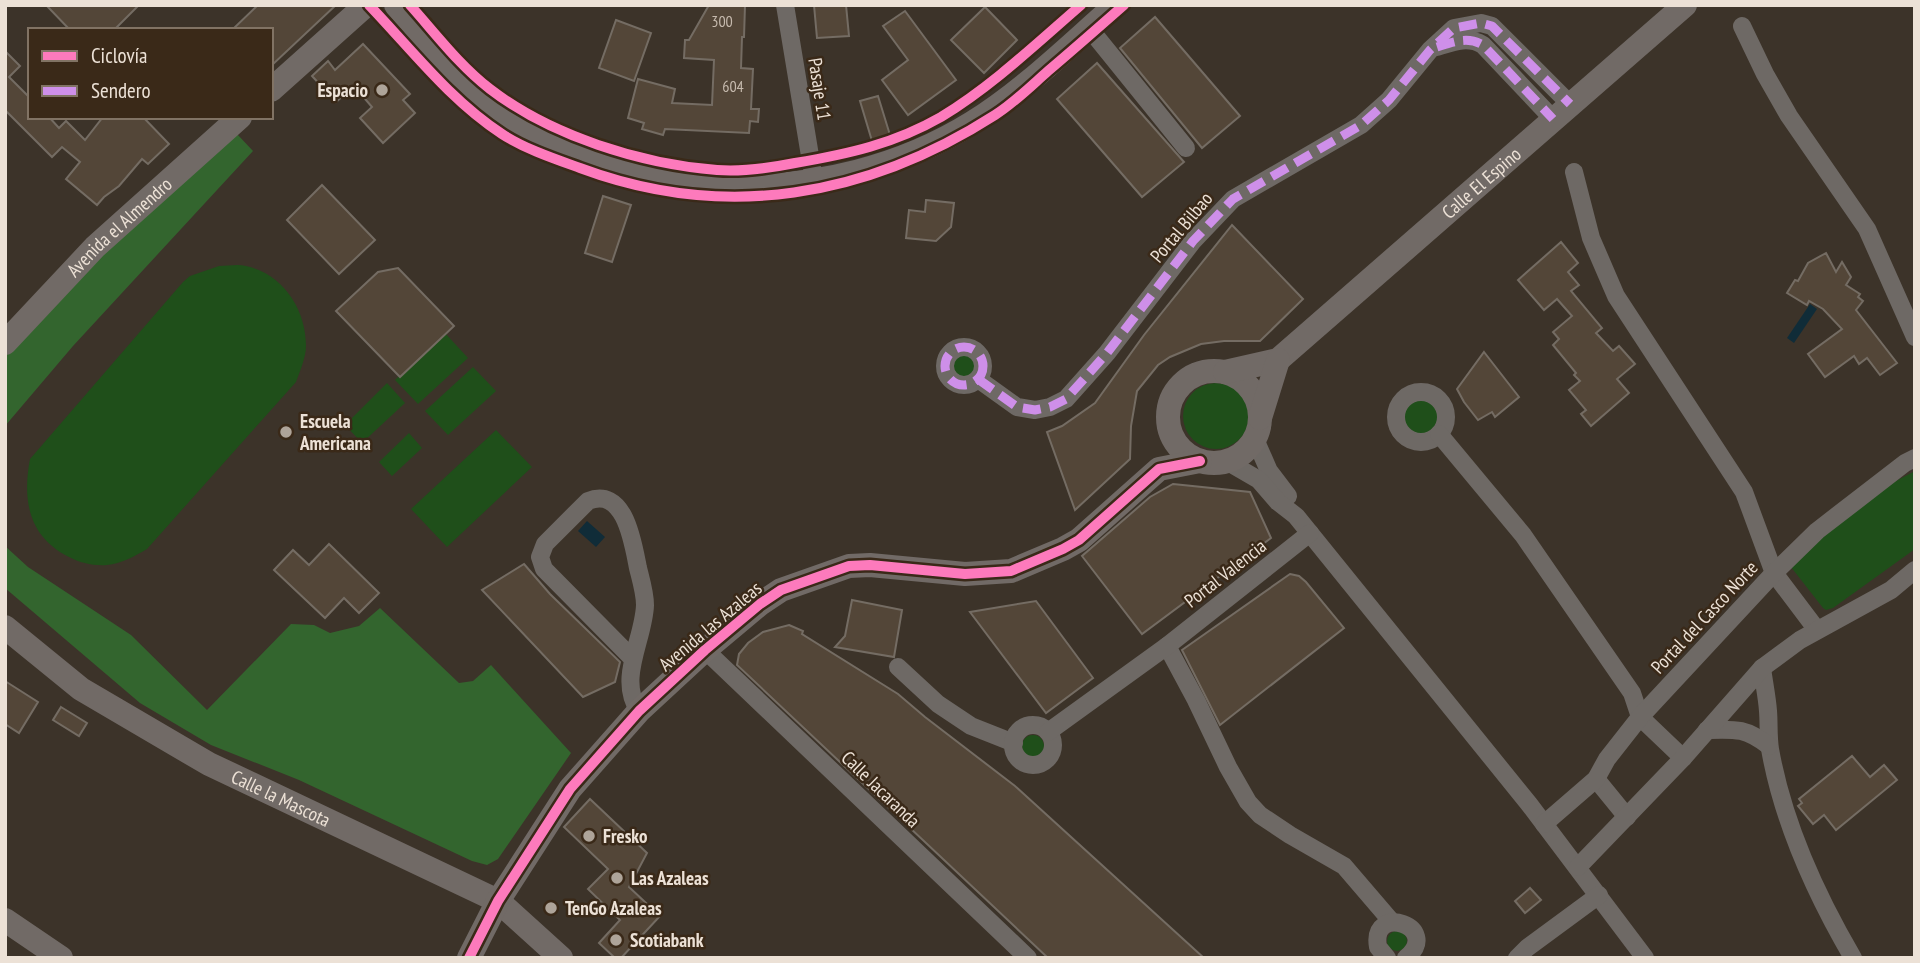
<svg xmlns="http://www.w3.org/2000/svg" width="1920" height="963" viewBox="0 0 1920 963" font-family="'PT Sans Narrow',sans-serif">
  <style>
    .green { fill: #1f4f1a }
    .forest { fill: #33652e }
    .water { fill: #102c38 }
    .building { fill: #534638; stroke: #746c63; stroke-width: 2 }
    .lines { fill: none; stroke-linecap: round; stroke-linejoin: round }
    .street { stroke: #6e6965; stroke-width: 18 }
    .secondary { stroke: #716a66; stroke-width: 24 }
    .quiet { stroke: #ce8fe9; stroke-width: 9; stroke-dasharray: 18 9; stroke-linecap: butt }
    .cycleway-casing { stroke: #3a2918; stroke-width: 15 }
    .cycleway { stroke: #fd7abc; stroke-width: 10 }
    .poi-dot { fill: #aea499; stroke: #3a2918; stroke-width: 2.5 }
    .labels { text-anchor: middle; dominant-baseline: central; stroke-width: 5; stroke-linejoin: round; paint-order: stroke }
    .number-label { font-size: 16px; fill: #c6baae }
    .street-label { font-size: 19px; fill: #ece1d6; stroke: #3a2918 }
    .poi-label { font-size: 19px; font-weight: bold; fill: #ece1d6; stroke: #3a2918; text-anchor: start }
  </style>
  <rect width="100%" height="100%" fill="#3c3329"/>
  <g class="green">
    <path d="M219 266C228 266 238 264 246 266 283 274 306 309 306 346 306 357 300 371 296 382L147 549C135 556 121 564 107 565 94 566 80 563 69 557 29 537 22 501 30 459L183 282 190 276Z"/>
    <path d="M445 333 468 358 418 404 395 380Z"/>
    <circle cx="963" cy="367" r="12"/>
    <path d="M473 367 496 391 448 435 425 411Z"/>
    <path d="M387 383 405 403 362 443 345 425Z"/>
    <circle cx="1216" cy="416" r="33"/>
    <circle cx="1420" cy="416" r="18"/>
    <path d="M496 430 532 467 447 547 411 509Z"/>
    <path d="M409 433 422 448 392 476 379 462Z"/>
    <path d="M1915 471V549L1833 608 1826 610 1823 608 1791 567 1832 527 1879 490Z"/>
    <circle cx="1033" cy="746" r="11"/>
    <circle cx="1397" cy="941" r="10"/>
  </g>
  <g class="forest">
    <path d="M237 134 253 151 73 346 5 426V356L89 263Z"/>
    <path d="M5 546 28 567 131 635 207 710 291 624 314 625 330 633 359 626 380 608 459 683 473 681 491 665 571 753 498 859 487 865 472 861 299 780 211 745 140 703 5 588Z"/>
  </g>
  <g class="water">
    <path d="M1810 304 1817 309 1794 343 1787 338Z"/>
    <path d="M587 521 605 537 596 547 578 531Z"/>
  </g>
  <g class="building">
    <path d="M46 5H139L114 30H70Z"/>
    <path d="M258 5H336L271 66V30H232Z"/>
    <path d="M709 5H745L744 37H742L741 68 753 69 751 109H759L758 122 750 121 749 133 665 129 663 135 642 129 644 123 628 118 638 79 675 89 672 103 712 105 714 60 684 58 685 40H689Z"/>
    <path d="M814 5H846L849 36 817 38Z"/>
    <path d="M985 7 1017 40 984 73 951 40Z"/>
    <path d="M905 11 956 80 908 115 882 80 908 60 883 26Z"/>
    <path d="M1155 17 1240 116 1202 148 1120 48Z"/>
    <path d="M616 20 651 33 634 81 599 68Z"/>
    <path d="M363 44 410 94 403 100 415 113 383 143 360 118 372 107 354 86 336 102 312 76 328 61 335 70Z"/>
    <path d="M5 51 20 66 9 77 30 98V117H49L59 128 66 121 85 140 103 117H143L169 144 148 164 142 159 119 186 104 197 97 205 66 179 80 162 62 147 52 157 5 110Z"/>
    <path d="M1097 63 1184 162 1142 197 1057 99Z"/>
    <path d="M878 96 890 135 872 141 860 101Z"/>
    <path d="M322 185 375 240 339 274 287 220Z"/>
    <path d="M603 196 631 205 612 262 585 253Z"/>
    <path d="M926 200 954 203 951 227 936 241 906 238 909 210 925 212Z"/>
    <path d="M1232 225 1303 299 1260 341H1224L1201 344 1170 357 1158 365 1137 391 1131 426 1130 459 1075 510 1047 432 1062 426 1095 403 1144 335Z"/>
    <path d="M1561 242 1578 263 1568 272 1579 285 1571 291 1602 328 1596 333 1613 351 1619 346 1635 364 1617 379 1629 393 1591 426 1581 414 1586 410 1569 390 1580 381 1574 375 1576 373 1553 345 1559 339 1553 332 1572 316 1557 299 1544 310 1518 280Z"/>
    <path d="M1826 253 1836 272 1842 262 1851 277 1846 285 1860 294 1858 297 1863 301 1856 310 1897 363 1880 375 1867 358 1859 364 1854 356 1825 377 1808 354 1842 329 1823 309 1809 301 1807 305 1787 293 1795 280 1798 281 1808 263Z"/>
    <path d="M398 268 454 326 400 377 336 311 378 272Z"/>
    <path d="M1484 352 1519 397 1495 417 1492 412 1478 420 1464 402 1457 389Z"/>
    <path d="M1173 484 1250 492 1271 538 1142 634 1082 556 1150 497Z"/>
    <path d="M329 544 379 593 359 613 344 598 325 618 274 570 293 550 309 565Z"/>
    <path d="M524 564 550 594 620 662 615 682 583 697 482 590Z"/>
    <path d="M1290 574 1299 576 1306 582 1344 628 1220 725 1182 650Z"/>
    <path d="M852 600 902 610 894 657 835 647 845 636Z"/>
    <path d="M1036 601 1093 678 1046 713 970 612Z"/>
    <path d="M789 625 803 631 802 634 898 694 925 717 1015 786 1204 958H1048L737 665 739 654 748 643 763 632Z"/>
    <path d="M5 681 38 702 19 733 5 724Z"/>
    <path d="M61 707 87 723 79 736 53 720Z"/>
    <path d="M1852 756 1870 777 1884 765 1897 780 1836 830 1824 815 1813 824 1798 806 1802 803 1799 799Z"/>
    <path d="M590 799 647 853 629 887 660 916 621 958H615L599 943 620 920 588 889 608 869 564 827Z"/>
    <path d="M1530 888 1541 900 1525 913 1515 901Z"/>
  </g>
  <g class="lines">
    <g class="street">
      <path d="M785 5 814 180"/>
      <path d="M1742 26 1765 74 1789 116 1867 229 1915 337"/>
      <path d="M1089 28 1186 148"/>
      <path d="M1437 47C1453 42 1468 36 1483 45L1553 119"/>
      <path d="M1574 172 1591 238 1616 296 1744 492 1774 573 1817 630"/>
      <circle cx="964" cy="366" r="19"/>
      <path d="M978 379 1017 407 1035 410 1050 407 1066 399 1107 353 1193 241 1233 199 1361 125 1389 100 1430 50 1454 28 1481 23 1492 26 1570 104"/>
      <circle cx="1421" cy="417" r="25"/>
      <path d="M1439 434 1523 535 1632 693 1640 717 1683 758"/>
      <path d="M1255 439 1269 471 1288 496"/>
      <path d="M1228 462 1259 480 1278 502 1296 516 1529 804 1645 958"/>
      <path d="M1167 646 1196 700 1228 767 1248 802 1260 815 1290 835 1344 866 1392 922"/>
      <path d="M705 650 1028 958"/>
      <path d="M633 659 544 569 540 557 545 544 588 501C625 486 633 543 638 568 641 580 645 593 645 605 644 639 617 679 639 711"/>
      <path d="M898 667 938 704 971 726 1014 743"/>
      <path d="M1762 668C1764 683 1767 697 1768 711 1769 723 1768 736 1770 749 1783 823 1815 893 1853 958"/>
      <circle cx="1033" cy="745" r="20"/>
      <path d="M1707 730C1736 729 1746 728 1769 746"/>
      <path d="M1048 732 1167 646 1310 533"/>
      <path d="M1596 779 1627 817"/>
      <path d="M1544 824 1596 779 1607 759 1640 717 1774 573 1817 531 1905 463 1915 458"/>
      <path d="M1578 867 1683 758 1762 668 1800 640 1891 590 1915 570"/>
      <path d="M1387 958 1378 947C1370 902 1443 927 1406 958"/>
      <path d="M1517 958 1527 948 1599 895"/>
    </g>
    <g class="secondary">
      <path d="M396 5C428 41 457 80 495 109 629 209 832 210 972 123 1025 90 1070 45 1116 5"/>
      <path d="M271 90 366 5"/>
      <path id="s1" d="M5 343 95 247 240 117"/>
      <circle cx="1214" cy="417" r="46"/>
      <path id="s2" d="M1225 372 1278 360 1685 5"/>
      <path d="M1260 418 1278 360"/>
      <path id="s3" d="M5 627 81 689 209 764 498 901 561 958"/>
      <path d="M5 920 61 958"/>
      <path d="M469 958 498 901 570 789 639 711 705 650 760 604 781 590 849 566 870 565 965 574 1011 571 1063 549 1079 540 1159 469 1200 461"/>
    </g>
    <g class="quiet">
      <path d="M1437 47C1453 42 1468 36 1483 45L1553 119"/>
      <circle cx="964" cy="366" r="19"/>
      <path d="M978 379 1017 407 1035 410 1050 407 1066 399 1107 353 1193 241 1233 199 1361 125 1389 100 1430 50 1454 28 1481 23 1492 26 1570 104"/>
    </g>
    <defs>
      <g id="cycleway">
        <path d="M369 5C412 50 450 100 502 134 525 149 555 159 580 168 725 222 867 197 995 115 1014 103 1031 86 1048 71 1074 49 1099 27 1124 5"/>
        <path d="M410 5C436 34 459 65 490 89 551 136 641 164 717 170 743 172 770 168 795 163 848 154 894 144 941 117 992 86 1036 44 1081 5"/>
        <path d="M469 958 498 901 570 789 639 711 705 650 760 604 781 590 849 566 870 565 965 574 1011 571 1063 549 1079 540 1159 469 1200 461"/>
      </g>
    </defs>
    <use href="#cycleway" class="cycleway-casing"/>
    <use href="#cycleway" class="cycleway"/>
  </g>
  <g class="poi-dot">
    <circle cx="382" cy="90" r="7"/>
    <circle cx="286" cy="432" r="7"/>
    <circle cx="589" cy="836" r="7"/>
    <circle cx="617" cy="878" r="7"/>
    <circle cx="551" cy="908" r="7"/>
    <circle cx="616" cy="940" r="7"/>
  </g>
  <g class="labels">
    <g class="number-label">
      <text x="722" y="21">300</text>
      <text x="733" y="86">604</text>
    </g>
    <g class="street-label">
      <text transform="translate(820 89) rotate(81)">Pasaje 11</text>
      <text stroke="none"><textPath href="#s2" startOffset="324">Calle El Espino</textPath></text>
      <text stroke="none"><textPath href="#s1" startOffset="163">Avenida el Almendro</textPath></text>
      <text transform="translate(1181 227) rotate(-50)">Portal Bilbao</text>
      <text transform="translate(1225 573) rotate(-38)">Portal Valencia</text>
      <text transform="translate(1704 617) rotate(-47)">Portal del Casco Norte</text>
      <text transform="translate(710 626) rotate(-40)">Avenida las Azaleas</text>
      <text transform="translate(881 789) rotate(44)">Calle Jacaranda</text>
      <text stroke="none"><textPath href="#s3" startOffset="326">Calle la Mascota</textPath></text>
    </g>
    <g class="poi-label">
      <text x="368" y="90" text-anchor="end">Espacio</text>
      <text x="300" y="421">Escuela<tspan x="300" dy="22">Americana</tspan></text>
      <text x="603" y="836">Fresko</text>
      <text x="631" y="878">Las Azaleas</text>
      <text x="565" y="908">TenGo Azaleas</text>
      <text x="630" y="940">Scotiabank</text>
    </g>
  </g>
  <rect width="1920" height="963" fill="none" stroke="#ece1d6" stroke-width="14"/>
  <rect x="28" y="28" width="245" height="91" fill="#3a2918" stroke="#817364" stroke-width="2"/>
  <rect x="42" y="51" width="35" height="10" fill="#fd7abc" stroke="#817364" stroke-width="2"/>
  <text x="91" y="63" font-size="21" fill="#ece1d6">Ciclovía</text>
  <rect x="42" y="86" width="35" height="10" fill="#ce8fe9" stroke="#817364" stroke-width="2"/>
  <text x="91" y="98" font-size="21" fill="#ece1d6">Sendero</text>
</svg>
